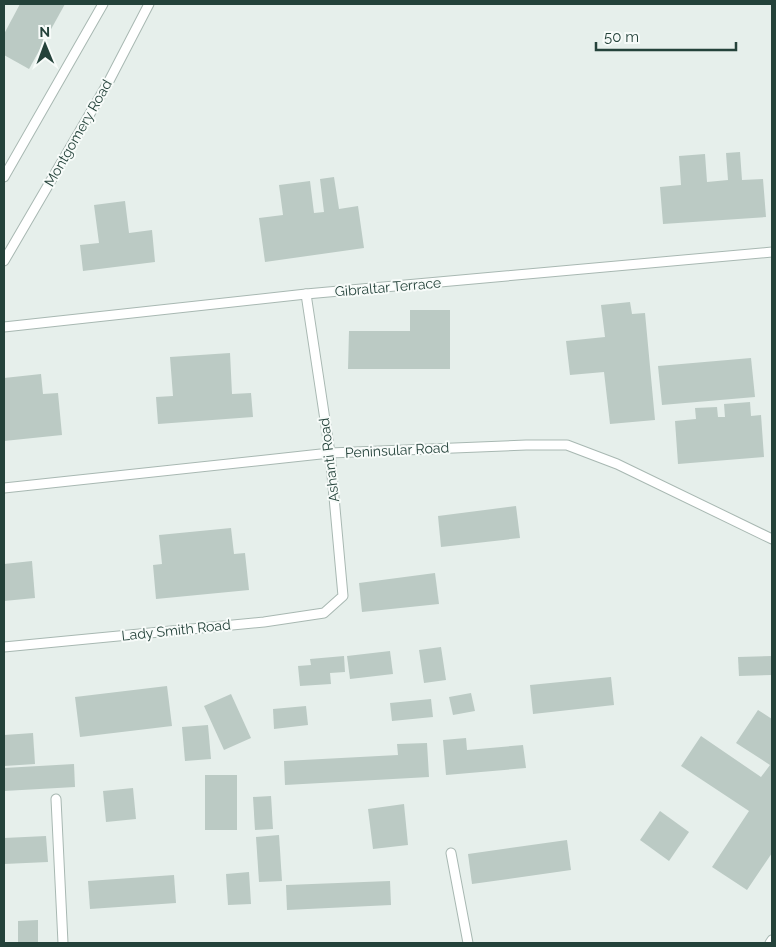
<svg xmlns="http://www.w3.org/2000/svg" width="776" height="947" viewBox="0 0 776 947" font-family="Raleway,sans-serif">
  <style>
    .building { fill: #bbcac4 }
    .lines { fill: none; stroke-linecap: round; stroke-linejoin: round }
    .lane-casing { stroke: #a8b8b2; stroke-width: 11 }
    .lane { stroke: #fff; stroke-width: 9 }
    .labels { text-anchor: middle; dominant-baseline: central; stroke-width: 4; stroke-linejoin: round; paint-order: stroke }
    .street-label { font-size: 14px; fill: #24423a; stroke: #f7fbf9 }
  </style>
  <rect width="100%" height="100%" fill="#e6efeb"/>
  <g class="building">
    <path d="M20 4H65L29 69 4 55V34Z"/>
    <path d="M740 152 742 180 763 179 766 217 663 224 660 187 681 185 679 156 705 154 707 182 728 180 726 153Z"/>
    <path d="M334 177 339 209 358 206 364 248 265 262 259 218 283 215 279 185 310 181 314 213 324 212 320 179Z"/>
    <path d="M125 201 129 233 152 230 155 262 83 271 80 245 99 243 94 205Z"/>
    <path d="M630 302 632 314 645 313 655 420 610 424 604 372 570 375 566 341 605 337 601 305Z"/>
    <path d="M410 310H450V369H348L349 331H410Z"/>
    <path d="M230 353 232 394 251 393 253 417 158 424 156 397 173 396 170 357Z"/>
    <path d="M751 358 755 397 662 405 658 366Z"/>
    <path d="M41 374 43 394 58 393 62 435 4 441V378Z"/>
    <path d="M750 402 751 416 761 415 764 457 678 464 675 421 696 419 695 408 717 407 718 417H725L724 404Z"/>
    <path d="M516 506 520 538 441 547 438 516Z"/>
    <path d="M231 528 234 554 245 553 249 590 156 599 153 565 162 564 159 535Z"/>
    <path d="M32 561 35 598 4 601V564Z"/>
    <path d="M435 573 439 604 362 612 359 583Z"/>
    <path d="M441 647 446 680 424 683 419 650Z"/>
    <path d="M390 651 393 674 350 679 347 656Z"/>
    <path d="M344 656 345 672 330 673 331 684 300 686 298 666 311 665 310 659Z"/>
    <path d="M772 656V675L739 676 738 657Z"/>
    <path d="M611 677 614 705 533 714 530 685Z"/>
    <path d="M167 686 172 726 80 737 75 697Z"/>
    <path d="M471 693 475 711 453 715 449 697Z"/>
    <path d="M231 694 251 738 224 750 204 706Z"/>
    <path d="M431 699 433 717 392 721 390 703Z"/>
    <path d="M306 706 308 725 274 729 273 709Z"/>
    <path d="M758 710 772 719V853L747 890 712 867 749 811 681 766 701 736 761 777 770 765 736 743Z"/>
    <path d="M208 725 211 759 185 761 182 727Z"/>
    <path d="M33 733 35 764 4 766V735Z"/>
    <path d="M466 738 467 750 523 745 526 768 446 775 443 740Z"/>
    <path d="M427 743 429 777 285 785 284 761 398 755 397 744Z"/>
    <path d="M74 764 75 787 4 791V768Z"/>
    <rect x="205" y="775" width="32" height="55"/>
    <path d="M133 788 136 819 106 822 103 791Z"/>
    <path d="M271 796 273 829 255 830 253 797Z"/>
    <path d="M404 804 408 845 373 849 368 809Z"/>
    <path d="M660 811 689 832 669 861 640 840Z"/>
    <path d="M279 835 282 881 259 882 256 837Z"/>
    <path d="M46 836 48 862 4 864V838Z"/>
    <path d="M567 840 571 870 472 884 468 854Z"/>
    <path d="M249 872 251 904 228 905 226 874Z"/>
    <path d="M174 875 176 903 90 909 88 881Z"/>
    <path d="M390 881 391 905 287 910 286 885Z"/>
    <path d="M38 920V943H18V921Z"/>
  </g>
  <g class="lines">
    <defs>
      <g id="lane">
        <path d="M4 177 103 4"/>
        <path d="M4 261 109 81 149 4"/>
        <path d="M4 327 306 294 772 252"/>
        <path d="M4 488 330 453 526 445H567L617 464 772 539"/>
        <path d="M4 647 264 622 324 613 343 596 330 453 306 294"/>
        <path d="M56 799 63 943"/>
        <path d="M451 853 468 943"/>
        <path d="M770 943 772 940"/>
      </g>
    </defs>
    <use href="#lane" class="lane-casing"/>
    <use href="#lane" class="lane"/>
  </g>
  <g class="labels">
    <g class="street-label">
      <text transform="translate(78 133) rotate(-60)">Montgomery Road</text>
      <text transform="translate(388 287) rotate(-5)">Gibraltar Terrace</text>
      <text transform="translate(397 450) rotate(-3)">Peninsular Road</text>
      <text transform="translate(329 460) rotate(-97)">Ashanti Road</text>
      <text transform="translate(176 630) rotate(-6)">Lady Smith Road</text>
    </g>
  </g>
  <rect width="776" height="947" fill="none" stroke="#24423a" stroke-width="10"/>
  <g transform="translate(45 45) rotate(359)" stroke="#f7fbf9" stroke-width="4" paint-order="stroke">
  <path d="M0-4L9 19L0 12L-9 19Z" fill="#24423a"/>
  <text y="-8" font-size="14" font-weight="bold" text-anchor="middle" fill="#24423a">N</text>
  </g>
  <path d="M596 42v8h140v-8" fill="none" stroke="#24423a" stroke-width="2.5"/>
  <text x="604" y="42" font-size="15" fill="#24423a" stroke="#f7fbf9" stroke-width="4" paint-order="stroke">50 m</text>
</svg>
